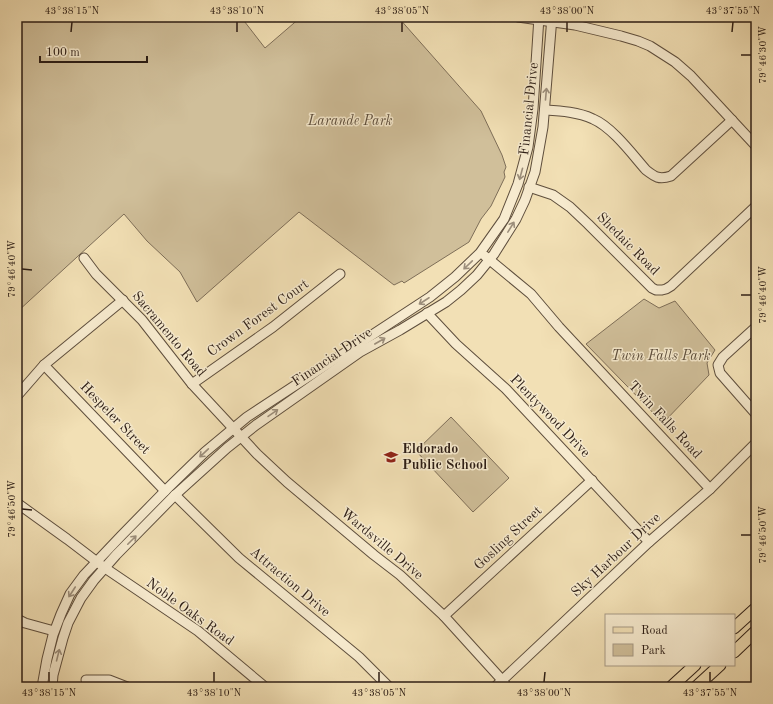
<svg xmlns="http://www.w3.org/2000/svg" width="773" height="704" viewBox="0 0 773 704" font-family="'Old Standard TT',serif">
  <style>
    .green { fill: #d0bf9a; stroke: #7e6e58 }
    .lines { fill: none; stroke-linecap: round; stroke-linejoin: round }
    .minor-casing { stroke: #5e4e3d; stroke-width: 11 }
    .major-casing { stroke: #2c1d15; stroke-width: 13 }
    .minor { stroke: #f7ebcf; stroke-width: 9 }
    .major { stroke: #f2e0b5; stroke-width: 11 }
    .oneway { stroke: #9c8e7b }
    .ticks { fill: none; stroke: #2c1d15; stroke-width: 1.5 }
    .labels { text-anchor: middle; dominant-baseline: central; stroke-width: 3; stroke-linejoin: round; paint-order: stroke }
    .street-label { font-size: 14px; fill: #2c1d15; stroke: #f7ebcf }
    .park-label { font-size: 14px; font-style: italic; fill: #5d4e3d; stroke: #f7ebcf }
    .poi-label { font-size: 14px; font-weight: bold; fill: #2c1d15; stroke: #f7ebcf; text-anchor: start }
    .neatline { fill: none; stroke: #2c1d15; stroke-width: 1.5 }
    .ticks-label { font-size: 10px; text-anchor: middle; fill: #2c1d15 }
  </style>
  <rect width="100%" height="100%" fill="#f2e0b5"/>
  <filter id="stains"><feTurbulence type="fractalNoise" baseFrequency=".005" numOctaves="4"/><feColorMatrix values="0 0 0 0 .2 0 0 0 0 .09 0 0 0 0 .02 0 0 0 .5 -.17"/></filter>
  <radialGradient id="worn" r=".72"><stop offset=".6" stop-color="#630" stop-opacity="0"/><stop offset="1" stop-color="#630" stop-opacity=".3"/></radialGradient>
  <g class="green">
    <path d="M17 17H241L265 48 301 17H398L481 111 502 155 506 167 504 172 505 177 491 206 481 219 469 242 404 283 402 281 394 285 299 212 197 302 180 272 147 241 124 214 17 312Z"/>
    <path d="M644 299 659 308 675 301 715 350 707 363 709 375 663 423 586 344Z"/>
    <path d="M451 417 509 478 473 512 416 451Z"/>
  </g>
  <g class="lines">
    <defs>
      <g id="minor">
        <path d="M518 17 575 25 621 36 638 41 650 46 675 62 691 76 756 146"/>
        <path d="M545 110C561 111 578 112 593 119 612 127 632 154 646 170 655 177 659 180 671 176L732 120"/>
        <path d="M529 187 553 195 570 207 588 224 652 288 656 290H662L666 289 671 286 756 206"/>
        <path d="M485 256 531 294 559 327 710 489"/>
        <path d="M84 258 96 274 142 320 192 384 257 454 287 482 374 555 400 575 444 616 502 680 507 687"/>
        <path d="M427 313 456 344 506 389 649 542"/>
        <path d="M756 327 723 357 718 365 720 373 756 414"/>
        <path d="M44 365 165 491"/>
        <path d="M192 384 273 327 340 274"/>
        <path d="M17 396 44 365 123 300"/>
        <path d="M175 495 239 558 359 657 389 687"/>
        <path d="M17 503 67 539 105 568 198 631 265 687"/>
        <path d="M444 616 592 480"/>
        <path d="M17 619 25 623 54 631"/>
        <path d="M86 680H109L127 687"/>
        <path d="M42 687 47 659 53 635 61 614 70 594 84 575 121 536 168 488 205 452 247 417 430 297 455 277 480 253 504 219 518 184 528 147 533 109 539 17"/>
        <path d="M52 687 53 675 63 638 68 623 81 598 94 580 116 555 175 495 227 448 256 425 360 352 400 330 446 302 461 290 477 275 494 254 516 219 525 200 535 172 543 127 552 17"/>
        <path d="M495 687 649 542 710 489 756 443"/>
      </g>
      <g id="major">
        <path d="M734 628 756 608"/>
        <path d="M734 652 756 631"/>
        <path d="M671 687 695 665"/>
        <path d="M696 687 720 665"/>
      </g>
    </defs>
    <use href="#minor" class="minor-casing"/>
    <use href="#major" class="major-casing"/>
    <use href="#minor" class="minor"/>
    <use href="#major" class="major"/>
  </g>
  <defs><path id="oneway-shaft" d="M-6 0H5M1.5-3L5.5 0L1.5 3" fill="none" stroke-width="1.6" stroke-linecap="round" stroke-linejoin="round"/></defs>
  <g class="oneway">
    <use href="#oneway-shaft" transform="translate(546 94) rotate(-85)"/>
    <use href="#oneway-shaft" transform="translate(521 174) rotate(105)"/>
    <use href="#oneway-shaft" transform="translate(511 227) rotate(-58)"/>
    <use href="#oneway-shaft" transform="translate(468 265) rotate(136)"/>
    <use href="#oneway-shaft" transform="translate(424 301) rotate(147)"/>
    <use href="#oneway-shaft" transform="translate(380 341) rotate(-30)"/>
    <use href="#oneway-shaft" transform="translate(273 413) rotate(-35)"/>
    <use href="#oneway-shaft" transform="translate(204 453) rotate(137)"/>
    <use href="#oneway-shaft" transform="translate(132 540) rotate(-45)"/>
    <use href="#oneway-shaft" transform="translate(72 592) rotate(123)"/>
    <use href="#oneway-shaft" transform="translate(58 655) rotate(-76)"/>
  </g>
  <path class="ticks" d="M71 32 72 22M237 32V22M402 32V22M567 32V22M732 32 733 22M741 55H751M22 269 32 270M741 295H751M22 509 32 510M741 535H751M49 682V672M214 682V672M379 682V672M544 682 545 672M710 682V672"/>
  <defs>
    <symbol id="school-bare" viewBox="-9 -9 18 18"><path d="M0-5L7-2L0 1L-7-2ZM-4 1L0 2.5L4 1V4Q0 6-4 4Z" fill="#8f2418" stroke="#f7ebcf" stroke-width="2.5" paint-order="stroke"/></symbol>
  </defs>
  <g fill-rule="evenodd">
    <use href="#school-bare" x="381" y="447" width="20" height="20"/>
  </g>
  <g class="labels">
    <g class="street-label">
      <text transform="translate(529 109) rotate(-84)">Financial Drive</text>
      <text transform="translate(628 244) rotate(45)">Shedaic Road</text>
      <text transform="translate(258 318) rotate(-36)">Crown Forest Court</text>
      <text transform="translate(169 334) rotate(50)">Sacramento Road</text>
      <text transform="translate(332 357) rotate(-34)">Financial Drive</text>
      <text transform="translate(550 416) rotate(46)">Plentywood Drive</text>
      <text transform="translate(115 418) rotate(46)">Hespeler Street</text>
      <text transform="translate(665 420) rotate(47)">Twin Falls Road</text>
      <text transform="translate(508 538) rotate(-43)">Gosling Street</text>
      <text transform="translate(382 544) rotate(40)">Wardsville Drive</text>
      <text transform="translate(616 555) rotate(-43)">Sky Harbour Drive</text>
      <text transform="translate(290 582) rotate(40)">Attraction Drive</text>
      <text transform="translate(190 612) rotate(36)">Noble Oaks Road</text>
    </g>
    <g class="park-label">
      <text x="350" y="121">Larande Park</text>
      <text x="661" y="356">Twin Falls Park</text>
    </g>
    <g class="poi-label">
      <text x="402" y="449">Eldorado<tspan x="402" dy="16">Public School</tspan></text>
    </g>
  </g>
  <rect width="773" height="704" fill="none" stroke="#f2e0b5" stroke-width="44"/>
  <rect x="605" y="614" width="130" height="52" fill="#f7ebcf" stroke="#a69985"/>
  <rect x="613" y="627" width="20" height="6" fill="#f2e0b5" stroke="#a69985"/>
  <text x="641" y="634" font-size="12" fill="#2c1d15">Road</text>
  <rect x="613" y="644" width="20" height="12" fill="#d0bf9a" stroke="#a69985"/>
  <text x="641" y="654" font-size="12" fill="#2c1d15">Park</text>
  <path d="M40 56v6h107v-6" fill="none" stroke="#2c1d15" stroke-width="2"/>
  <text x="46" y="56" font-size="12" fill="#2c1d15" stroke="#f7ebcf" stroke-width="3" paint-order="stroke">100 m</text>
  <rect x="22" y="22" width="729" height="660" class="neatline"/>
  <g class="ticks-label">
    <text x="72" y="14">43°38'15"N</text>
    <text x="237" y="14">43°38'10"N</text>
    <text x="402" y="14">43°38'05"N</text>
    <text x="567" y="14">43°38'00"N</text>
    <text x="733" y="14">43°37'55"N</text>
    <text transform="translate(762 55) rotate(-90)" y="4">79°46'30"W</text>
    <text transform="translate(11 269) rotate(-90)" y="4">79°46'40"W</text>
    <text transform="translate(762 295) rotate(-90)" y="4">79°46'40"W</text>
    <text transform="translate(11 509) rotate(-90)" y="4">79°46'50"W</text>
    <text transform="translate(762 535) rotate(-90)" y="4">79°46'50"W</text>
    <text x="49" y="696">43°38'15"N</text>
    <text x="214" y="696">43°38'10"N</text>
    <text x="379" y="696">43°38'05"N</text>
    <text x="544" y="696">43°38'00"N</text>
    <text x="710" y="696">43°37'55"N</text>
  </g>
  <rect width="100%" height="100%" filter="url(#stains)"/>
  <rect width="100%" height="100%" fill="url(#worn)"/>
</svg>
